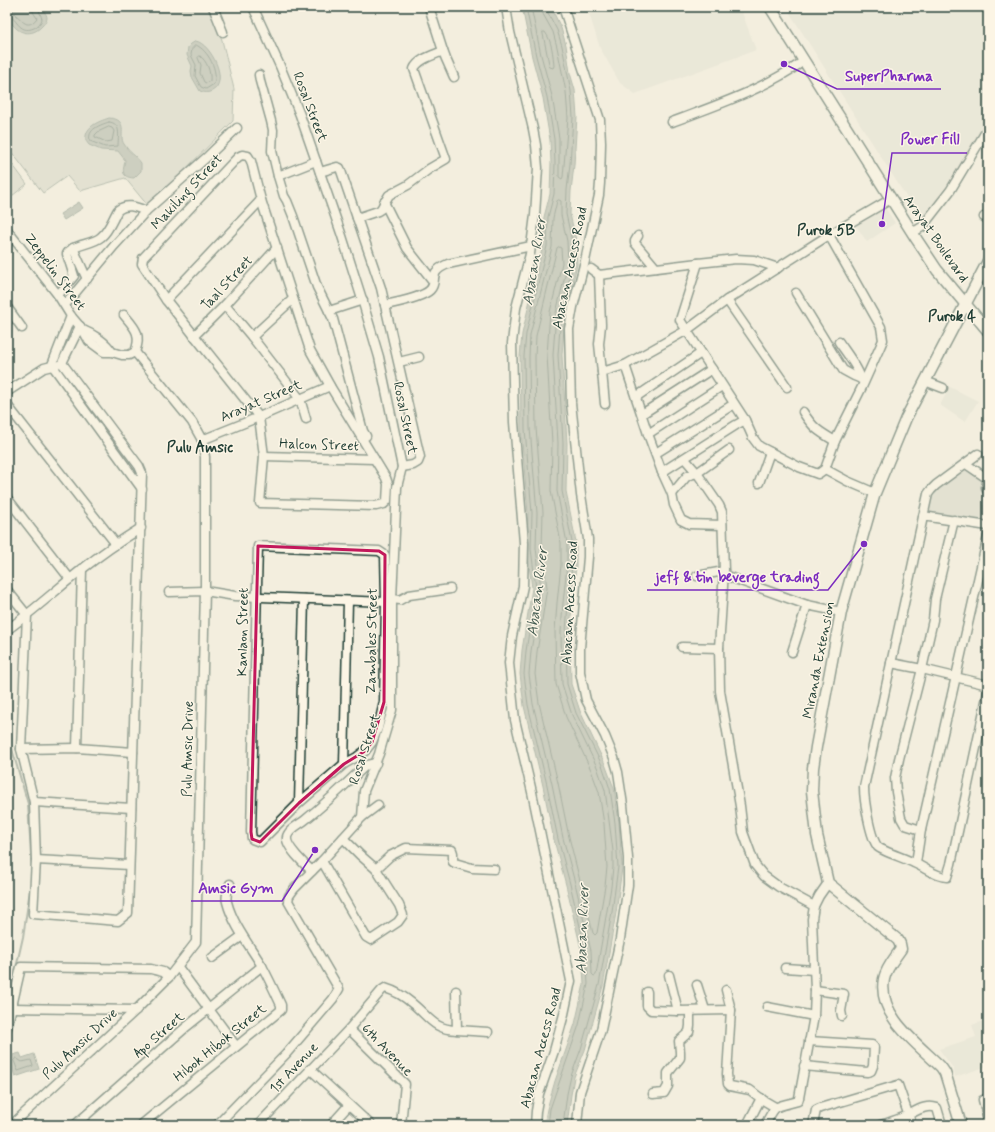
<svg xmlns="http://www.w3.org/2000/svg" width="995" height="1132" viewBox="0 0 995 1132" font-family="Mynerve,sans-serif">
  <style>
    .built { fill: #e1dfd0 }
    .green { fill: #d0d1c2; stroke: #78877b }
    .water { fill: #a0a89b; stroke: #6c7d72 }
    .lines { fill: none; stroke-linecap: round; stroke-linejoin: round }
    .shore { stroke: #53685d; stroke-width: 1 }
    .stream { stroke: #6c7d72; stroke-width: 2 }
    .minor-casing { stroke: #1f3d34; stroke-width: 11 }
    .major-casing { stroke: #1f3d34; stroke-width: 13 }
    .minor { stroke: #fcf5e5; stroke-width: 8 }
    .major { stroke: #fcf5e5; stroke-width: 10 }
    .marked { fill: none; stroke: #c2185b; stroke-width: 3; stroke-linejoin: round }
    .labels { text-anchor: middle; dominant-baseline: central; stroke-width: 3; stroke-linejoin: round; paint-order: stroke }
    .street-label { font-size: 14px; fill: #1f3d34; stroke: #fcf5e5 }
    .neighbourhood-label { font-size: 15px; font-weight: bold; fill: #1f3d34; stroke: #fcf5e5 }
    .water-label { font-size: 15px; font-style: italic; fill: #465d53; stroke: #fcf5e5 }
    .leader { fill: none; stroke: #7b2cbf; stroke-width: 1.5 }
    .callout-dot { fill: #7b2cbf; stroke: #fcf5e5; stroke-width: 1.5 }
    .callout-label { font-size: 15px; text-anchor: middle; font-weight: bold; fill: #7b2cbf; stroke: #fcf5e5; stroke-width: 3; stroke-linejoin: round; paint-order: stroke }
  </style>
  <rect width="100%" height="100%" fill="#f3eede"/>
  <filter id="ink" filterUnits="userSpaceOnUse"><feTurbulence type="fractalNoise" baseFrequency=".025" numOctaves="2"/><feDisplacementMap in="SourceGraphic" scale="8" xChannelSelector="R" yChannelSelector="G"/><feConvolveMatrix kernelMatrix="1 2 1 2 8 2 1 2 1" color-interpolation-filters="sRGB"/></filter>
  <g filter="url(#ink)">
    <g class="built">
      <path d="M587 7H740L756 50 635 94 620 83 600 48Z"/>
      <path d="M786 7H988V123L973 149 921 220Z"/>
      <path d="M884 206 895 223 867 242 855 224Z"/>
      <path d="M950 387 978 401 965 422 940 405Z"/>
      <path d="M988 1019V1066L955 1077 953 1068 939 1049 976 1037 972 1025Z"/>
    </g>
    <g class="green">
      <path d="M7 7H210L222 40 234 89 233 121 166 189 148 206 125 178 80 191 67 176 43 193 7 146Z"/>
      <path d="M7 157 27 184 7 200Z"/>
      <path d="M965 468 980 478 982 481 981 491 988 499V508L986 522 927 513 930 495Z"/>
    </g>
    <g class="water">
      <path d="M7 7H40C43 10 47 14 47 18 47 21 44 24 42 26 32 37 18 34 11 22 9 20 8 19 7 17 6 14 7 10 7 7Z"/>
      <path d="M522 7H551L561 28 566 45 570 73 575 90 577 117 574 165 571 191 570 214 576 240 577 264 565 315 562 355 567 443 566 491 576 542V566L572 604 570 632 571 684 580 711 605 764 614 788 619 822 622 868 616 913 603 986 585 1050 574 1077 571 1095 567 1125H544L547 1109 555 1081 575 1024 584 984 582 953 566 885 554 840 543 786 524 706 520 674 522 650 532 588 527 549 528 513 521 429 520 356 522 334 543 245 544 217 550 194 551 163 550 140 543 98 532 57Z"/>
      <path d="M196 41C211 44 230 82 212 91 208 93 205 93 200 91L192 77 191 71 192 66 187 55 188 47 191 44Z"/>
      <path d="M109 118C130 119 118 136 124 144 128 152 137 156 141 163V171L134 178C119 177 124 169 125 160L118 151 101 150 89 145 86 141C84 127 97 122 109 118Z"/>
      <path d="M79 202 83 208 64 220 60 214Z"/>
      <path d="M20 1053 22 1058 34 1054 39 1069 15 1077 9 1056Z"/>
    </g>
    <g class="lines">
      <g class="shore">
        <path d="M526 7 536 56 547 97 554 139 555 163 554 194 548 217 547 246 526 334 524 356 525 429 532 513 531 549 536 588 526 651 524 674 528 705 547 785 558 839 570 884 586 952 588 984 579 1025 559 1083 550 1109 548 1125"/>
        <path d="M531 7 541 55 552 96 559 138V177L562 179 563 177 568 118 566 92 557 47 553 32 543 14 542 7"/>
        <path d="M547 7 548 13 557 30 562 46 571 91 573 117 570 164 567 190 566 214 572 241 573 264 561 314 558 355 563 443 562 491 572 542V566L568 603 566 632 567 684 576 713 602 765 610 789 615 823 618 867 612 912 599 985 581 1049 571 1076 567 1094 563 1125"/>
        <path d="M7 10C20 11 24 35 37 18L33 12V7"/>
        <path d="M7 15C17 16 18 35 34 28 38 26 41 23 42 19L38 7"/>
        <path d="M543 32H545C552 41 553 55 554 66L553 68 550 67Z"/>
        <path d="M196 45C208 50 219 71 214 84L206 89 201 87 195 76 196 65 191 55 192 49Z"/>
        <path d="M200 56C207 61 211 72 210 81L206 83 204 82 200 73 201 65 198 58Z"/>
        <path d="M109 122C122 123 118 137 118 146L105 147 90 141C87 129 100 125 109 122Z"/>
        <path d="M109 127 112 128 114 131 112 141 106 142 95 137V135L98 132Z"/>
        <path d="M559 200 561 201V215L567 241 568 263 556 313 553 355 558 443 557 491 567 543V565L563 603 561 632 562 684 572 715 597 767 605 790 613 851V867L611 887 596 975 594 976 592 974 591 951 575 883 563 838 552 784 533 704 529 674 531 651 541 588 536 548 537 513 530 428 529 357 530 335 552 247 553 218 557 201Z"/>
        <path d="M559 247 561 248 562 263 550 312 547 355 552 443 551 491 561 543V565L557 603 555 631 556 684 566 717 591 770 599 792 604 824 607 867 605 886 597 933 595 935 593 933 569 837 558 783 539 703 535 674 537 652 547 588 542 548 543 512 536 428 535 357 536 336 557 248Z"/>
        <path d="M16 1058 22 1062 31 1060 33 1066 18 1071 14 1061Z"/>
      </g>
      <g class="stream">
        <path d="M7 738 12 749 28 804 32 872"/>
        <path d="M7 1008 23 937 30 890"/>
      </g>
      <defs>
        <g id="minor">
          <path d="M213 7 223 32"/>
          <path d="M429 7 443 51"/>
          <path d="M506 7 510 32 533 129 536 145 538 168 535 215 530 254 516 308 512 343 514 422 524 543 523 586 512 636 509 663 515 720 532 792 571 981 564 1014 554 1051 539 1094 536 1111 535 1125"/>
          <path d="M563 7 600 120 601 143 600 183 599 195 585 261 573 307 569 329 571 403 581 495 588 539V557L580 648V672L586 700 605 736 614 758 618 772 623 805 628 858V885L620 939 601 1030 580 1092 577 1125"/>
          <path d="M259 75 260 81 271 121 273 130 272 151 278 176 284 196 287 201 293 216 317 287 333 319 363 431 366 436"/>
          <path d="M672 122C720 104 762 90 804 61"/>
          <path d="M242 155 248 156 251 161 261 200 310 350 330 386 386 478 388 484 387 501 384 504 376 506 260 503 264 456 259 417 166 300 142 264 143 258 238 157Z"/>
          <path d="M320 172 337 167 340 168 381 288 420 457 418 462 413 465 402 467"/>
          <path d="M278 176 316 161"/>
          <path d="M384 202 407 248 433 281"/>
          <path d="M984 217 988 219"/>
          <path d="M357 218 378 211 381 209 389 195 408 185 429 169 446 159 414 69C418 59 434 55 443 51L446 59 454 77"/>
          <path d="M7 230 58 295 71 316 83 330 89 341 104 352H112L122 355H129L135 352 192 422 202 440 205 457V591L196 942 169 977 136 1010 17 1120 16 1123V1125"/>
          <path d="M912 233 922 227 950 191 988 128"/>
          <path d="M638 236 635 241V243L656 268"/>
          <path d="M73 248 87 279"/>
          <path d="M778 268 754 260 736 259 698 263 680 320 745 420 753 438 759 446 799 467 818 474 825 469 835 441 862 387 880 347 883 340 881 327 829 235"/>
          <path d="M591 269 599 275 601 325 599 344 602 372"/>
          <path d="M599 275 698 263"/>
          <path d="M796 293 843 370 854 376 864 380"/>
          <path d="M58 295 74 276 67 254C72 244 92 245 101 237 109 231 113 218 118 210 127 203 136 207 146 211"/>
          <path d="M166 300 261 200"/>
          <path d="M727 300 787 387"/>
          <path d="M65 305 114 246 146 211 208 156 237 128"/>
          <path d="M225 305 252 337 300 399 306 419"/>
          <path d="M385 305C395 303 423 297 430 290 439 281 426 273 448 264L531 246"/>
          <path d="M7 307 22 328"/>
          <path d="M329 311 363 300"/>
          <path d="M124 315C135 328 142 334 135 352"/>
          <path d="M71 316 52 365 142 489"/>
          <path d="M83 330C93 334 106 342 112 352"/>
          <path d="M194 336 225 305 277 248"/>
          <path d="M252 337 293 299"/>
          <path d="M839 342C845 351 860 370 861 379"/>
          <path d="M399 362 419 357"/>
          <path d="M625 365 648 434 662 472 736 425 745 420"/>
          <path d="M925 381 943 388"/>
          <path d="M7 392 44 368 56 365"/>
          <path d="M636 397 701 353"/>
          <path d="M605 404 602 372 625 365 687 330 727 300 829 235 891 199"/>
          <path d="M7 405 116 544"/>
          <path d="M803 412C813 428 818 431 835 441"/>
          <path d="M642 414 712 369"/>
          <path d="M648 434 722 386"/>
          <path d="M202 440 259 417 330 386"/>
          <path d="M729 450 697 473 719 505 722 512 724 571 719 648 720 691 740 806 743 832 755 865 764 876 779 887 814 906"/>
          <path d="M656 453 734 404"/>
          <path d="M978 454 936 485 931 490 928 494 864 787C864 800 870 838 878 847 882 851 907 859 914 863 926 868 934 876 947 877L951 864 988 692"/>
          <path d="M264 456 374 459"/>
          <path d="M966 464 988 479"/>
          <path d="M825 469 847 481 875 493"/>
          <path d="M662 472 672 494 674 505 681 520 689 524 722 525"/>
          <path d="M988 479 986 487 988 492"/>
          <path d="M759 483 770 452"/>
          <path d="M672 494 687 476 697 473 685 459"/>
          <path d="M7 498 70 579"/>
          <path d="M923 516 988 526"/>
          <path d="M258 546 379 551 385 555 386 602 384 702 378 728 372 742 365 751 357 757 344 764 299 803 260 842 252 839 251 832Z"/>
          <path d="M724 575 807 605 841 612"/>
          <path d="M697 576 724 571"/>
          <path d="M7 590 27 615 21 749 34 802 36 860 33 914 118 921 128 913 142 473 139 466 62 363 80 326"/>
          <path d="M169 592 205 591 235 596 386 602"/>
          <path d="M392 599 400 600 409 595 450 589"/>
          <path d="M7 630C33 611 56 590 81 570 100 555 120 541 141 528"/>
          <path d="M682 647 719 648"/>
          <path d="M792 652 807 605"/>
          <path d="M891 663 922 669 988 685"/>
          <path d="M77 748 82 569"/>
          <path d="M21 749 77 748 133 752"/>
          <path d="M344 764 348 601"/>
          <path d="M34 802 131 808"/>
          <path d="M299 803 304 599"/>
          <path d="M362 817 378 805"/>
          <path d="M921 830 905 825 901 818 896 792 895 778 899 759 922 669 933 620 935 599 954 520"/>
          <path d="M36 860 129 865"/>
          <path d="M322 861 366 937 371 940 398 922 403 915 399 905 376 869 360 855 343 838"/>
          <path d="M916 863 921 830 988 536"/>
          <path d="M376 869 390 856 406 848 452 850 453 853V862L455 863 472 868 494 869"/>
          <path d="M312 871C305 865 285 846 287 837 288 830 300 824 305 820 325 804 344 786 363 768L367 765 376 763"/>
          <path d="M212 958 242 936"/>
          <path d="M178 967 236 1046"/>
          <path d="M785 968 814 970"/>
          <path d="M669 975 678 1011"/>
          <path d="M697 985 705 1010"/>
          <path d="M726 990 731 1010 727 1074 728 1084 730 1086 750 1090 763 1100 775 1107"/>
          <path d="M815 990 844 994 841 1011 842 1016"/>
          <path d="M647 992V1006L651 1010 678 1011 731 1010"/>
          <path d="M767 1007 814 1016"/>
          <path d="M12 1008 136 1010"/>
          <path d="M7 1028 21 967 151 969 163 972 169 977"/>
          <path d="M349 1029 405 1084 401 1125"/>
          <path d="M457 1030 488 1032"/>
          <path d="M804 1066 867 1072 871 1071 873 1066 874 1047 872 1045 809 1041"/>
          <path d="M310 1069 371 1125"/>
          <path d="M653 1094 664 1093 668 1086V1073L680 1058V1052L679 1041 689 1032 690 1026V1011"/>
          <path d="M988 1098 983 1100 988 1119"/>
          <path d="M75 1125 185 1028 262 966"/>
          <path d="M141 1125 281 1010V1005C275 992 269 979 262 966 250 946 233 925 227 902 225 896 228 890 230 884"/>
          <path d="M217 1125 286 1054 333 999 339 989 288 901 289 896 294 889 322 861 362 817 364 791 379 754 392 710V599L397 487 402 467 379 357 361 296 342 236 300 115 280 66 253 7"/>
          <path d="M258 1125 349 1029 382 990 385 988C395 991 405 997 413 1004 429 1017 434 1030 457 1030L456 991"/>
          <path d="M331 1125 349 1105"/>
          <path d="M747 1125 761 1098"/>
          <path d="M765 1125C777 1102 774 1108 798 1101L799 1098 814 1016 815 990 812 919 814 906 819 896 828 883"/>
          <path d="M813 1125 816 1110 820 1108 898 1085 912 1125"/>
          <path d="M880 1125C887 1123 894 1121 901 1118 913 1114 924 1103 937 1108L942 1125"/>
        </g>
        <g id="major">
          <path d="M770 7 917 240 937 270 988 331"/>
          <path d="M961 1125 945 1073 941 1067C918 1044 877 1016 884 979 886 968 895 958 901 949L900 944 898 940 828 883 817 835 812 791 813 768 816 747 841 612 875 493 906 418 988 261"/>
        </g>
      </defs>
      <use href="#minor" class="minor-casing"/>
      <use href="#major" class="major-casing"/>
      <use href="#minor" class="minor"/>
      <use href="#major" class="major"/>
    </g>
  </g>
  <path d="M0 0H995V1132H0ZM258 546 379 551 385 555 384 702 372 742 365 751 344 764 299 803 260 842 252 839 251 832Z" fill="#f3eede" fill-opacity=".55" fill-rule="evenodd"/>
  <path class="marked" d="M258 546 379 551 385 555 384 702 372 742 365 751 344 764 299 803 260 842 252 839 251 832Z"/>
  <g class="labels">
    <g class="street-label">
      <text transform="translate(310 107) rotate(69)">Rosal Street</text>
      <text transform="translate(187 192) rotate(-47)">Makiling Street</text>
      <text transform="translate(936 239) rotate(55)">Arayat Boulevard</text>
      <text transform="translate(570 268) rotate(-78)">Abacan Access Road</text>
      <text transform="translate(55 272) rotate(53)">Zeppelin Street</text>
      <text transform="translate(227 283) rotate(-47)">Taal Street</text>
      <text transform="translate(261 401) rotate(-23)">Arayat Street</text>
      <text transform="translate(405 418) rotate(78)">Rosal Street</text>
      <text transform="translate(319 445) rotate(2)">Halcon Street</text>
      <text transform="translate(570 603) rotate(-87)">Abacan Access Road</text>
      <text transform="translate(243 632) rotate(-89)">Kanlaon Street</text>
      <text transform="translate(372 641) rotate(-89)">Zambales Street</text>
      <text transform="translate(819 660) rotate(-79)">Miranda Extension</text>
      <text transform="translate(188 749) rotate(-89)">Pulu Amsic Drive</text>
      <text transform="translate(365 749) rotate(-72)">Rosal Street</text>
      <text transform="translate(159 1035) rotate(-41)">Apo Street</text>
      <text transform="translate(220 1043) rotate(-39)">Hibok Hibok Street</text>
      <text transform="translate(80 1044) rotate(-43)">Pulu Amsic Drive</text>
      <text transform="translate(541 1048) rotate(-75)">Abacan Access Road</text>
      <text transform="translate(387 1050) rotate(46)">6th Avenue</text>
      <text transform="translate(294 1068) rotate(-47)">1st Avenue</text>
    </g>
    <g class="neighbourhood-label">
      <text x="826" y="231">Purok 5B</text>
      <text x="952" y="317">Purok 4</text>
      <text x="200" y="448">Pulu Amsic</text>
    </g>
    <g class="water-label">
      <text transform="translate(535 261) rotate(-81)">Abacan River</text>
      <text transform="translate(538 592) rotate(-83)">Abacan River</text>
      <text transform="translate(583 929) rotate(-88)">Abacan River</text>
    </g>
  </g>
  <path class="leader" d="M784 64L837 89H941M882 224L892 153H967M864 544L828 590H647M315 850L282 901H191"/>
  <g class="callout-dot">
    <circle cx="784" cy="64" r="4"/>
    <circle cx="882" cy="224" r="4"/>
    <circle cx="864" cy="544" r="4"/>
    <circle cx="315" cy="850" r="4"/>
  </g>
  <g class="callout-label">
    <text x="889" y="81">SuperPharma</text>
    <text x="930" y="144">Power Fill</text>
    <text x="737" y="582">jeff &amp; tin beverge trading</text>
    <text x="236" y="893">Amsic Gym</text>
  </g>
  <rect width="995" height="1132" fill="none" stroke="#fcf5e5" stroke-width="24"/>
  <rect x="12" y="12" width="971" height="1108" fill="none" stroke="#1f3d34" stroke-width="1.5" filter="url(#ink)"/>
</svg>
